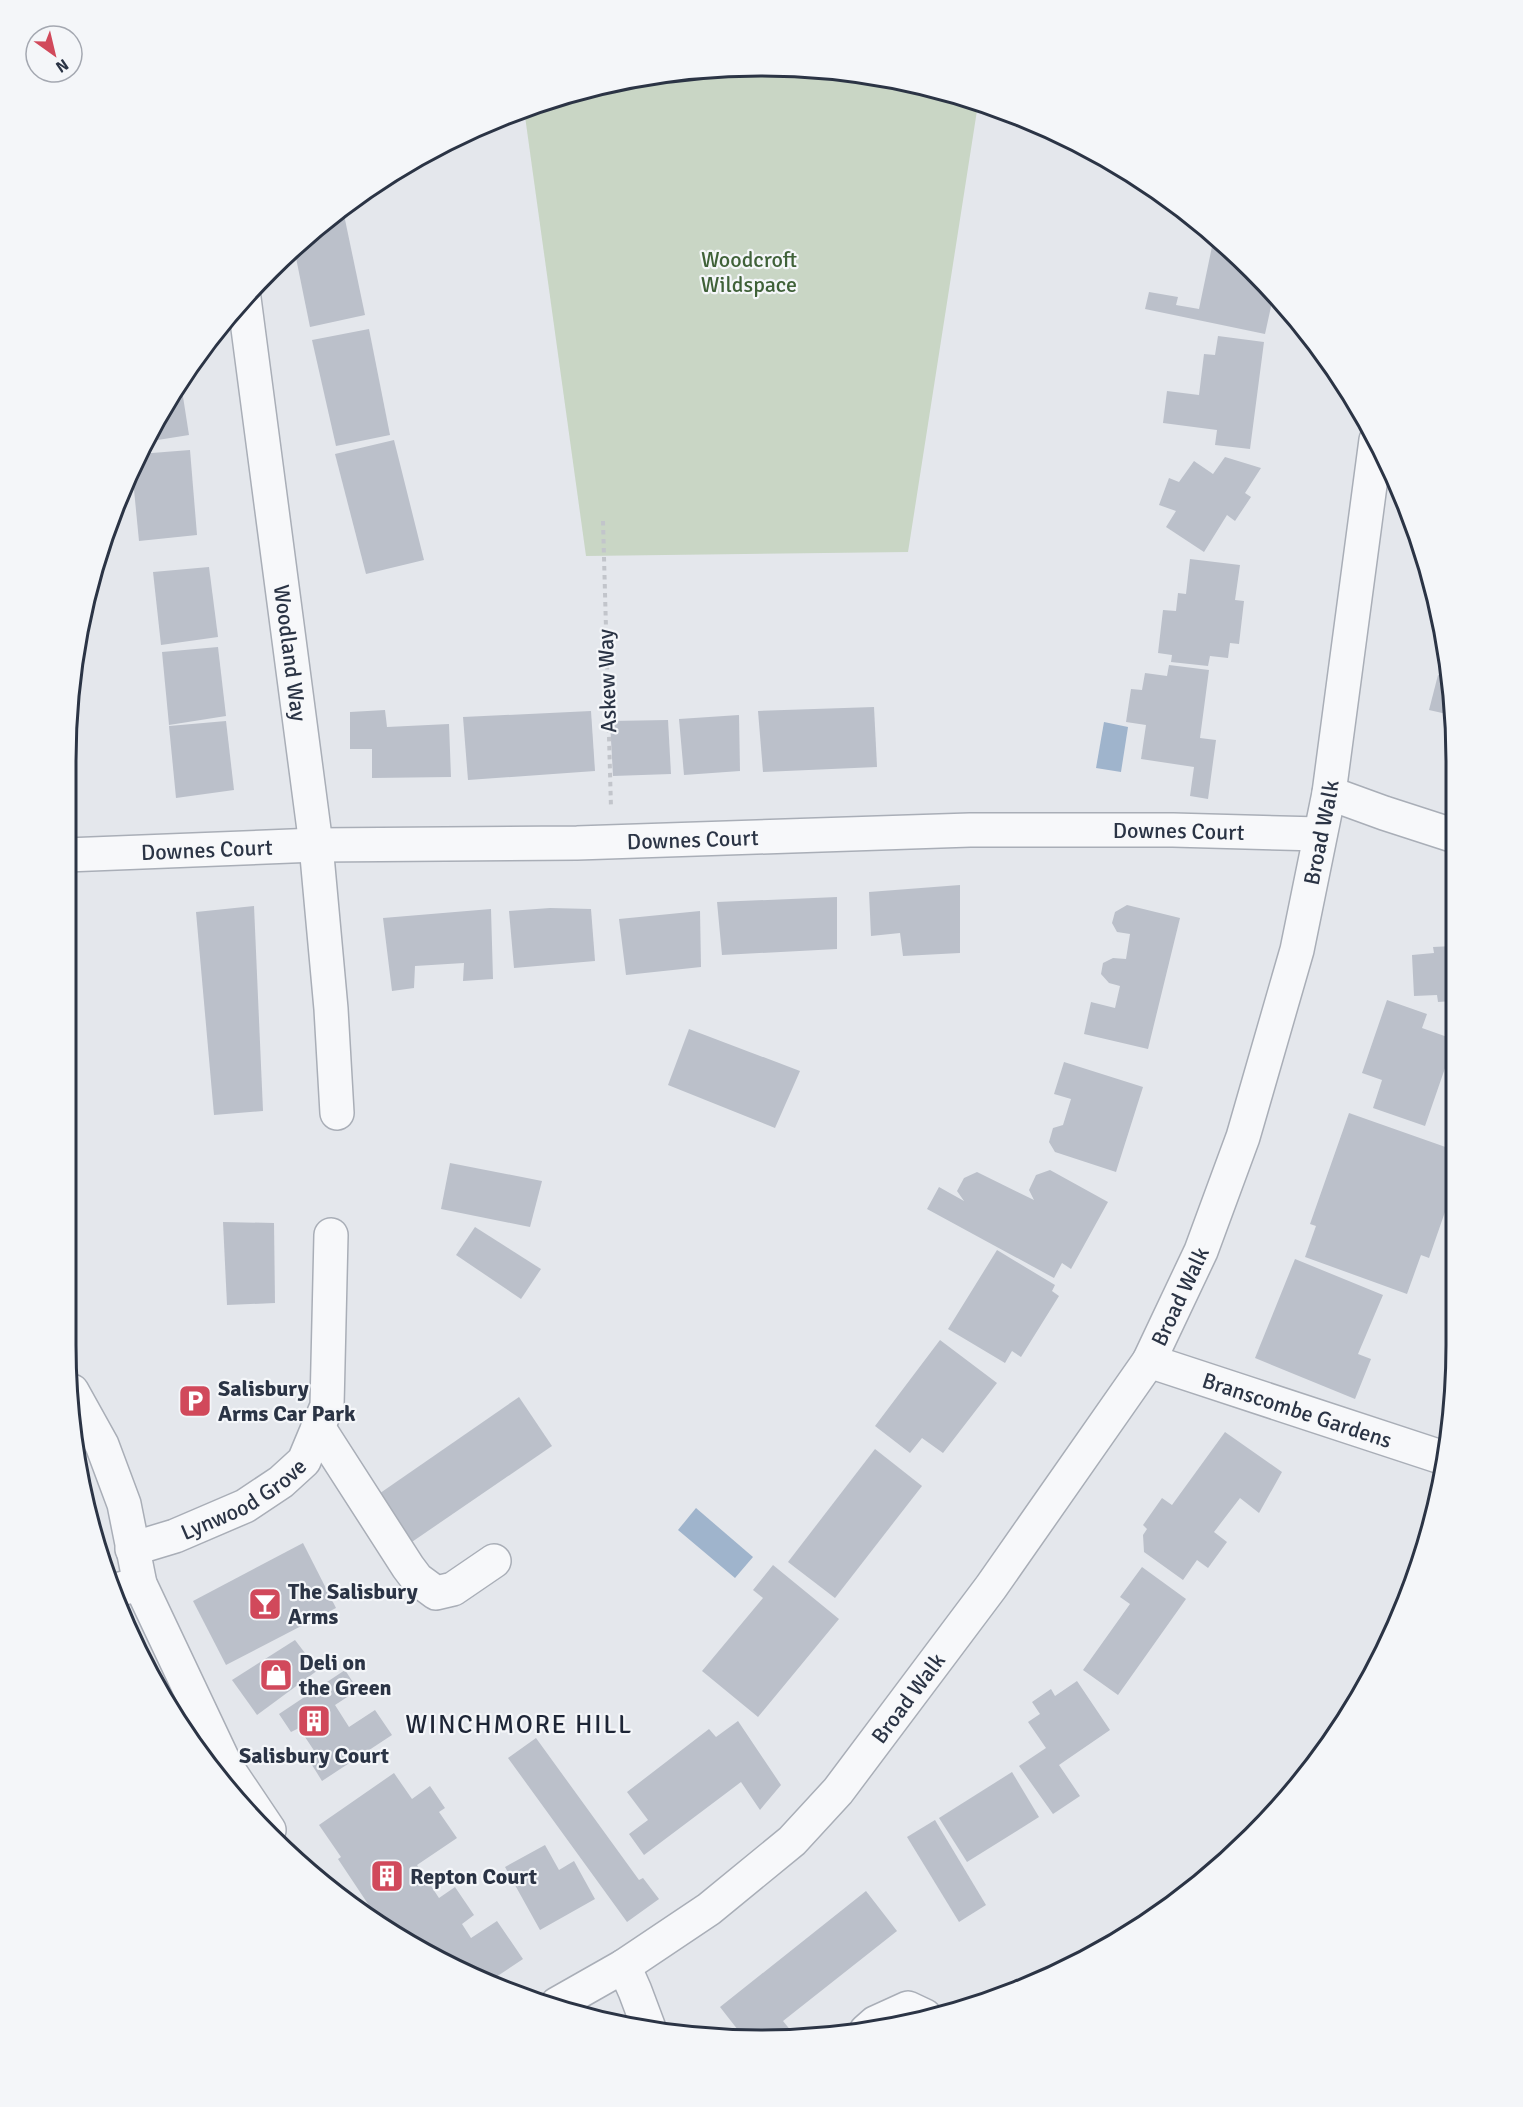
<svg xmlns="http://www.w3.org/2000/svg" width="1523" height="2107" viewBox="0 0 1523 2107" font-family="Signika,sans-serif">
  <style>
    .green { fill: #c9d6c5 }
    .water { fill: #9fb4cc }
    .building { fill: #bbc0ca }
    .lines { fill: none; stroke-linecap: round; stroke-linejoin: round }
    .minor-casing { stroke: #a9aeb7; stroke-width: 36 }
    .path { stroke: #c2c5cb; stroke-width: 4; stroke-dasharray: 4.5 4.5; stroke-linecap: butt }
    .minor { stroke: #f7f8fa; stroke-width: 33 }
    .labels { text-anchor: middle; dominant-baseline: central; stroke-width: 4.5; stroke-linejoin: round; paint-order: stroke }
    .park-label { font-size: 22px; fill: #3f6138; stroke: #f4f6f9 }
    .street-label { font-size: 22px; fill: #2b3445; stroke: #f4f6f9 }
    .poi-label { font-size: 22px; font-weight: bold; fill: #2b3445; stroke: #f4f6f9; text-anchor: start }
    .quarter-label { font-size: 26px; letter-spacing: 1.5px; fill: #1d2536; stroke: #f4f6f9 }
    .rim { fill: none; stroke: #2b3445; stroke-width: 3 }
  </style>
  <rect width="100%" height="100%" fill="#e4e7ec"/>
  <path class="green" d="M807 68 942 90 978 104 908 552 586 556 524 109 538 103 671 72Z"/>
  <g class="water">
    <path d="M1104 722 1128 727 1121 772 1096 768Z"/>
    <path d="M696 1508 753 1557 735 1578 678 1530Z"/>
  </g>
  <g class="building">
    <path d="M343 210 365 315 310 327 294 248 303 238Z"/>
    <path d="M1214 237 1274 293 1265 334 1145 309 1149 292 1178 297 1176 305 1199 309Z"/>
    <path d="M369 329 390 435 336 446 312 340Z"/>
    <path d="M1218 336 1264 342 1250 449 1215 445 1217 430 1163 423 1167 391 1199 395 1204 354 1215 355Z"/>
    <path d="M181 384 189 435 145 442 159 413Z"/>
    <path d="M394 440 424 560 366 574 335 454Z"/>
    <path d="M190 450 197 535 139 541 132 469 139 454Z"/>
    <path d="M1225 457 1261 468 1245 493 1251 497 1235 521 1227 515 1204 552 1166 527 1176 511 1159 505 1169 478 1179 482 1194 461 1213 474Z"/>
    <path d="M1190 559 1240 565 1235 600 1244 601 1239 644 1230 643 1228 658 1210 656 1208 666 1171 662 1172 655 1158 653 1163 610 1176 611 1178 593 1186 594Z"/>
    <path d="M209 567 218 637 161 645 153 572Z"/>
    <path d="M218 647 226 716 169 725 162 652Z"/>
    <path d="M1169 665 1209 670 1200 738 1216 740 1208 799 1190 796 1194 767 1141 759 1146 725 1126 722 1131 689 1142 690 1145 673 1167 676Z"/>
    <path d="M1438 675 1451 678V715L1429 710Z"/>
    <path d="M874 707 877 767 763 772 758 711Z"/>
    <path d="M385 710 387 727 449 724 451 777 372 778V749H350V712Z"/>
    <path d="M591 711 595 771 468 780 463 717Z"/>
    <path d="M739 715 740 771 684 775 679 719Z"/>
    <path d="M668 720 671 774 613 776 610 721Z"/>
    <path d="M226 721 234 790 176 798 169 726Z"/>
    <path d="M1451 725V739L1445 729Z"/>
    <path d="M960 885V953L903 956 900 933 871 936 869 892Z"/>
    <path d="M837 897V949L722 955 717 902Z"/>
    <path d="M1127 905 1180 918 1148 1049 1084 1034 1091 1002 1115 1008 1120 986 1109 983 1101 974 1103 963 1113 958 1126 959 1130 934 1117 932 1112 923 1115 912Z"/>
    <path d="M254 906 263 1111 214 1115 196 912Z"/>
    <path d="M550 908 591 909 595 961 514 968 509 911Z"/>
    <path d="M491 909 493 979 463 981 464 963 415 966 414 988 392 991 383 918Z"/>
    <path d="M700 911 701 967 626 975 619 919Z"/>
    <path d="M1453 946V1001L1438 1002 1437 995 1414 996 1412 955 1434 953 1433 947Z"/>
    <path d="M1387 1000 1427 1014 1422 1028 1453 1039V1045L1425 1126 1373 1108 1382 1080 1362 1073Z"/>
    <path d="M689 1029 800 1071 775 1128 668 1085Z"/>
    <path d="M1064 1062 1143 1087 1116 1172 1055 1152 1049 1142 1053 1128 1063 1125 1071 1099 1054 1094Z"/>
    <path d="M1349 1113 1454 1150V1186L1429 1258 1421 1255 1407 1294 1305 1257 1316 1226 1310 1224Z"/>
    <path d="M450 1163 542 1181 530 1227 441 1209Z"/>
    <path d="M1050 1170 1108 1202 1071 1269 1062 1263 1054 1278 927 1209 939 1187 964 1201 957 1191 964 1178 977 1172 1034 1200 1029 1190 1036 1175Z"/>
    <path d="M223 1222 274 1223 275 1303 227 1305Z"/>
    <path d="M475 1227 541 1269 521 1299 456 1255Z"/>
    <path d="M997 1250 1055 1285 1052 1291 1059 1296 1021 1357 1012 1351 1005 1363 948 1329Z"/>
    <path d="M1295 1259 1383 1295 1358 1354 1371 1359 1355 1399 1255 1358Z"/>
    <path d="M940 1340 997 1383 943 1453 922 1438 910 1453 875 1426Z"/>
    <path d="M519 1397 552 1446 406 1546 373 1498Z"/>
    <path d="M1225 1432 1282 1472 1259 1513 1240 1498 1214 1532 1227 1542 1208 1568 1197 1560 1183 1580 1144 1552 1143 1535 1147 1529 1143 1525 1162 1498 1172 1505Z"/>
    <path d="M875 1449 922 1486 835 1598 788 1562Z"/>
    <path d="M303 1543 336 1608 226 1665 193 1601Z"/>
    <path d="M773 1565 839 1619 758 1717 702 1671 763 1598 753 1590Z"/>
    <path d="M1142 1567 1186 1599 1118 1695 1083 1670 1130 1604 1120 1597Z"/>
    <path d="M295 1640 318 1670 257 1715 232 1680Z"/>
    <path d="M345 1670 358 1690 335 1705 349 1727 375 1710 392 1735 322 1781 307 1757 315 1752 299 1728 291 1732 279 1714Z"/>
    <path d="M1077 1681 1110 1730 1059 1765 1080 1796 1053 1814 1019 1766 1046 1748 1028 1722 1040 1714 1032 1702 1051 1689 1055 1696Z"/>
    <path d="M738 1721 781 1785 760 1810 741 1782 644 1855 629 1834 648 1820 627 1792 709 1729 716 1737Z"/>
    <path d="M536 1738 639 1880 643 1878 659 1899 627 1922 508 1758Z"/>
    <path d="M1012 1772 1039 1817 967 1862 939 1818Z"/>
    <path d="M394 1773 412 1799 430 1786 445 1808 439 1812 457 1838 417 1865 439 1898 455 1887 474 1915 462 1924 471 1938 497 1921 523 1959 490 1981 454 1969 378 1919 338 1859 341 1857 319 1825Z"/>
    <path d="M935 1820 986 1905 959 1922 907 1837Z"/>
    <path d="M545 1845 559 1870 574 1861 595 1899 540 1930 505 1867Z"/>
    <path d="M866 1891 897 1931 783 2021 796 2037 745 2039 720 2007Z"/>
  </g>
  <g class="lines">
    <defs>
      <g id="minor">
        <path id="s1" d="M244 298 316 845 331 1009 337 1113"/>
        <path d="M1329 793 1384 813 1452 835"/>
        <path id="s2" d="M66 855 316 845 577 843 970 830H1173L1320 834"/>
        <path id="s3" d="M1149 1361 1444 1458"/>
        <path d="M72 1391 102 1445 124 1504 140 1584 226 1766 269 1830"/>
        <path d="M318 1427 408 1567 417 1579 436 1593 453 1589 494 1561"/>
        <path id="s4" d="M132 1549 175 1536 245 1506 281 1482 304 1461 327 1406 331 1235"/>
        <path d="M112 1591 140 1584"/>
        <path id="s5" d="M624 1966 709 1909 792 1841 838 1791 991 1587 1149 1361 1201 1251 1243 1137 1297 950 1329 793 1376 440"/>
        <path d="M557 2004 624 1966 635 1991 650 2031"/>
        <path d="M866 2031 875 2023 908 2008 925 2016"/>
      </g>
    </defs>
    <use href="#minor" class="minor-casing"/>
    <path class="path" d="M603 521 611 808"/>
    <use href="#minor" class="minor"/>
  </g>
  <defs>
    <symbol id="parking-square" viewBox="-11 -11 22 22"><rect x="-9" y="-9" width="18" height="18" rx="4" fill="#d1495b" stroke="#f4f6f9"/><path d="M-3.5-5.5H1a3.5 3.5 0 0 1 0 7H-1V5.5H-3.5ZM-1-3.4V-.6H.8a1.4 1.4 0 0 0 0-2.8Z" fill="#fff"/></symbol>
    <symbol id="bar-square" viewBox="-11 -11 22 22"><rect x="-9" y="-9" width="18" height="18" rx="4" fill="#d1495b" stroke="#f4f6f9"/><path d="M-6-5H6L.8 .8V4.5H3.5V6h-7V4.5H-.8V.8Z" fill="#fff"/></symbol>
    <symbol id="shop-square" viewBox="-11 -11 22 22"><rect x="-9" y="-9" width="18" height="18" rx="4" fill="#d1495b" stroke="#f4f6f9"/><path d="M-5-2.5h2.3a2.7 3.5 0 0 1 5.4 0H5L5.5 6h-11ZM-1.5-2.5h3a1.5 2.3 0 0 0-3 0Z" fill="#fff"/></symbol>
    <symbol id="building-square" viewBox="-11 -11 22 22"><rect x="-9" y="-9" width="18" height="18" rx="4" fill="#d1495b" stroke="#f4f6f9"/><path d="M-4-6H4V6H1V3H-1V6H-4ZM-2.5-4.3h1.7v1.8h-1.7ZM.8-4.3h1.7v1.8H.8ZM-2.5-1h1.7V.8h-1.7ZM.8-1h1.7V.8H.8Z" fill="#fff"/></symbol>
  </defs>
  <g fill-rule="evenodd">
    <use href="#parking-square" x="176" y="1382" width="38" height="38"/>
    <use href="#bar-square" x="246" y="1585" width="38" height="38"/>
    <use href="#shop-square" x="257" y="1656" width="38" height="38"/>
    <use href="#building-square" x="295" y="1702" width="38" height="38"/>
    <use href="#building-square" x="368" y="1857" width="38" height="38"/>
  </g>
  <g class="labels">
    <g class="park-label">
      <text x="749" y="259">Woodcroft<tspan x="749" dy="25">Wildspace</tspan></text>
    </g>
    <g class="street-label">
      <text stroke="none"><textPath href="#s1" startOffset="358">Woodland Way</textPath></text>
      <text transform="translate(607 681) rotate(-92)">Askew Way</text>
      <text stroke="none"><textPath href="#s2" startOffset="1113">Downes Court</textPath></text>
      <text stroke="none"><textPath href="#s5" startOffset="1366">Broad Walk</textPath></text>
      <text stroke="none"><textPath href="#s2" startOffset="627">Downes Court</textPath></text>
      <text stroke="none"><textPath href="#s2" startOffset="141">Downes Court</textPath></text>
      <text stroke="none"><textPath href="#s5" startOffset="880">Broad Walk</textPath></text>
      <text stroke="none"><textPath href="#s3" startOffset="156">Branscombe Gardens</textPath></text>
      <text stroke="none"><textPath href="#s4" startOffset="123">Lynwood Grove</textPath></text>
      <text stroke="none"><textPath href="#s5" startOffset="394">Broad Walk</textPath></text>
    </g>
    <g class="poi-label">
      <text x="218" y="1388">Salisbury<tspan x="218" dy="25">Arms Car Park</tspan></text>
      <text x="288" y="1591">The Salisbury<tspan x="288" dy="25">Arms</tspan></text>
      <text x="299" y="1662">Deli on<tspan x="299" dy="25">the Green</tspan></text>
      <text x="314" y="1755" text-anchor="middle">Salisbury Court</text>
      <text x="410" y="1876">Repton Court</text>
    </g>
    <g class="quarter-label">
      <text x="519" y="1725">WINCHMORE HILL</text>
    </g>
  </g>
  <path d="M0 0H1523V2107H0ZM761 76H761A685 685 0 0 1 1446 761V1345A685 685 0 0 1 761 2030H761A685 685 0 0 1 76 1345V761A685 685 0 0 1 761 76Z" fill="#f4f6f9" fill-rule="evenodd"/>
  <path class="rim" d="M761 76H761A685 685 0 0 1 1446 761V1345A685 685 0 0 1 761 2030H761A685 685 0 0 1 76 1345V761A685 685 0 0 1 761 76Z"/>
  <g transform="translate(54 54) rotate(146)"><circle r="28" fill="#f4f6f9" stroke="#a4a8b1" stroke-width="1.5"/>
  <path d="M0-4.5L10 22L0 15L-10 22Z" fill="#d1495b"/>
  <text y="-9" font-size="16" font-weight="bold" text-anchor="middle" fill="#2b3445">N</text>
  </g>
</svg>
